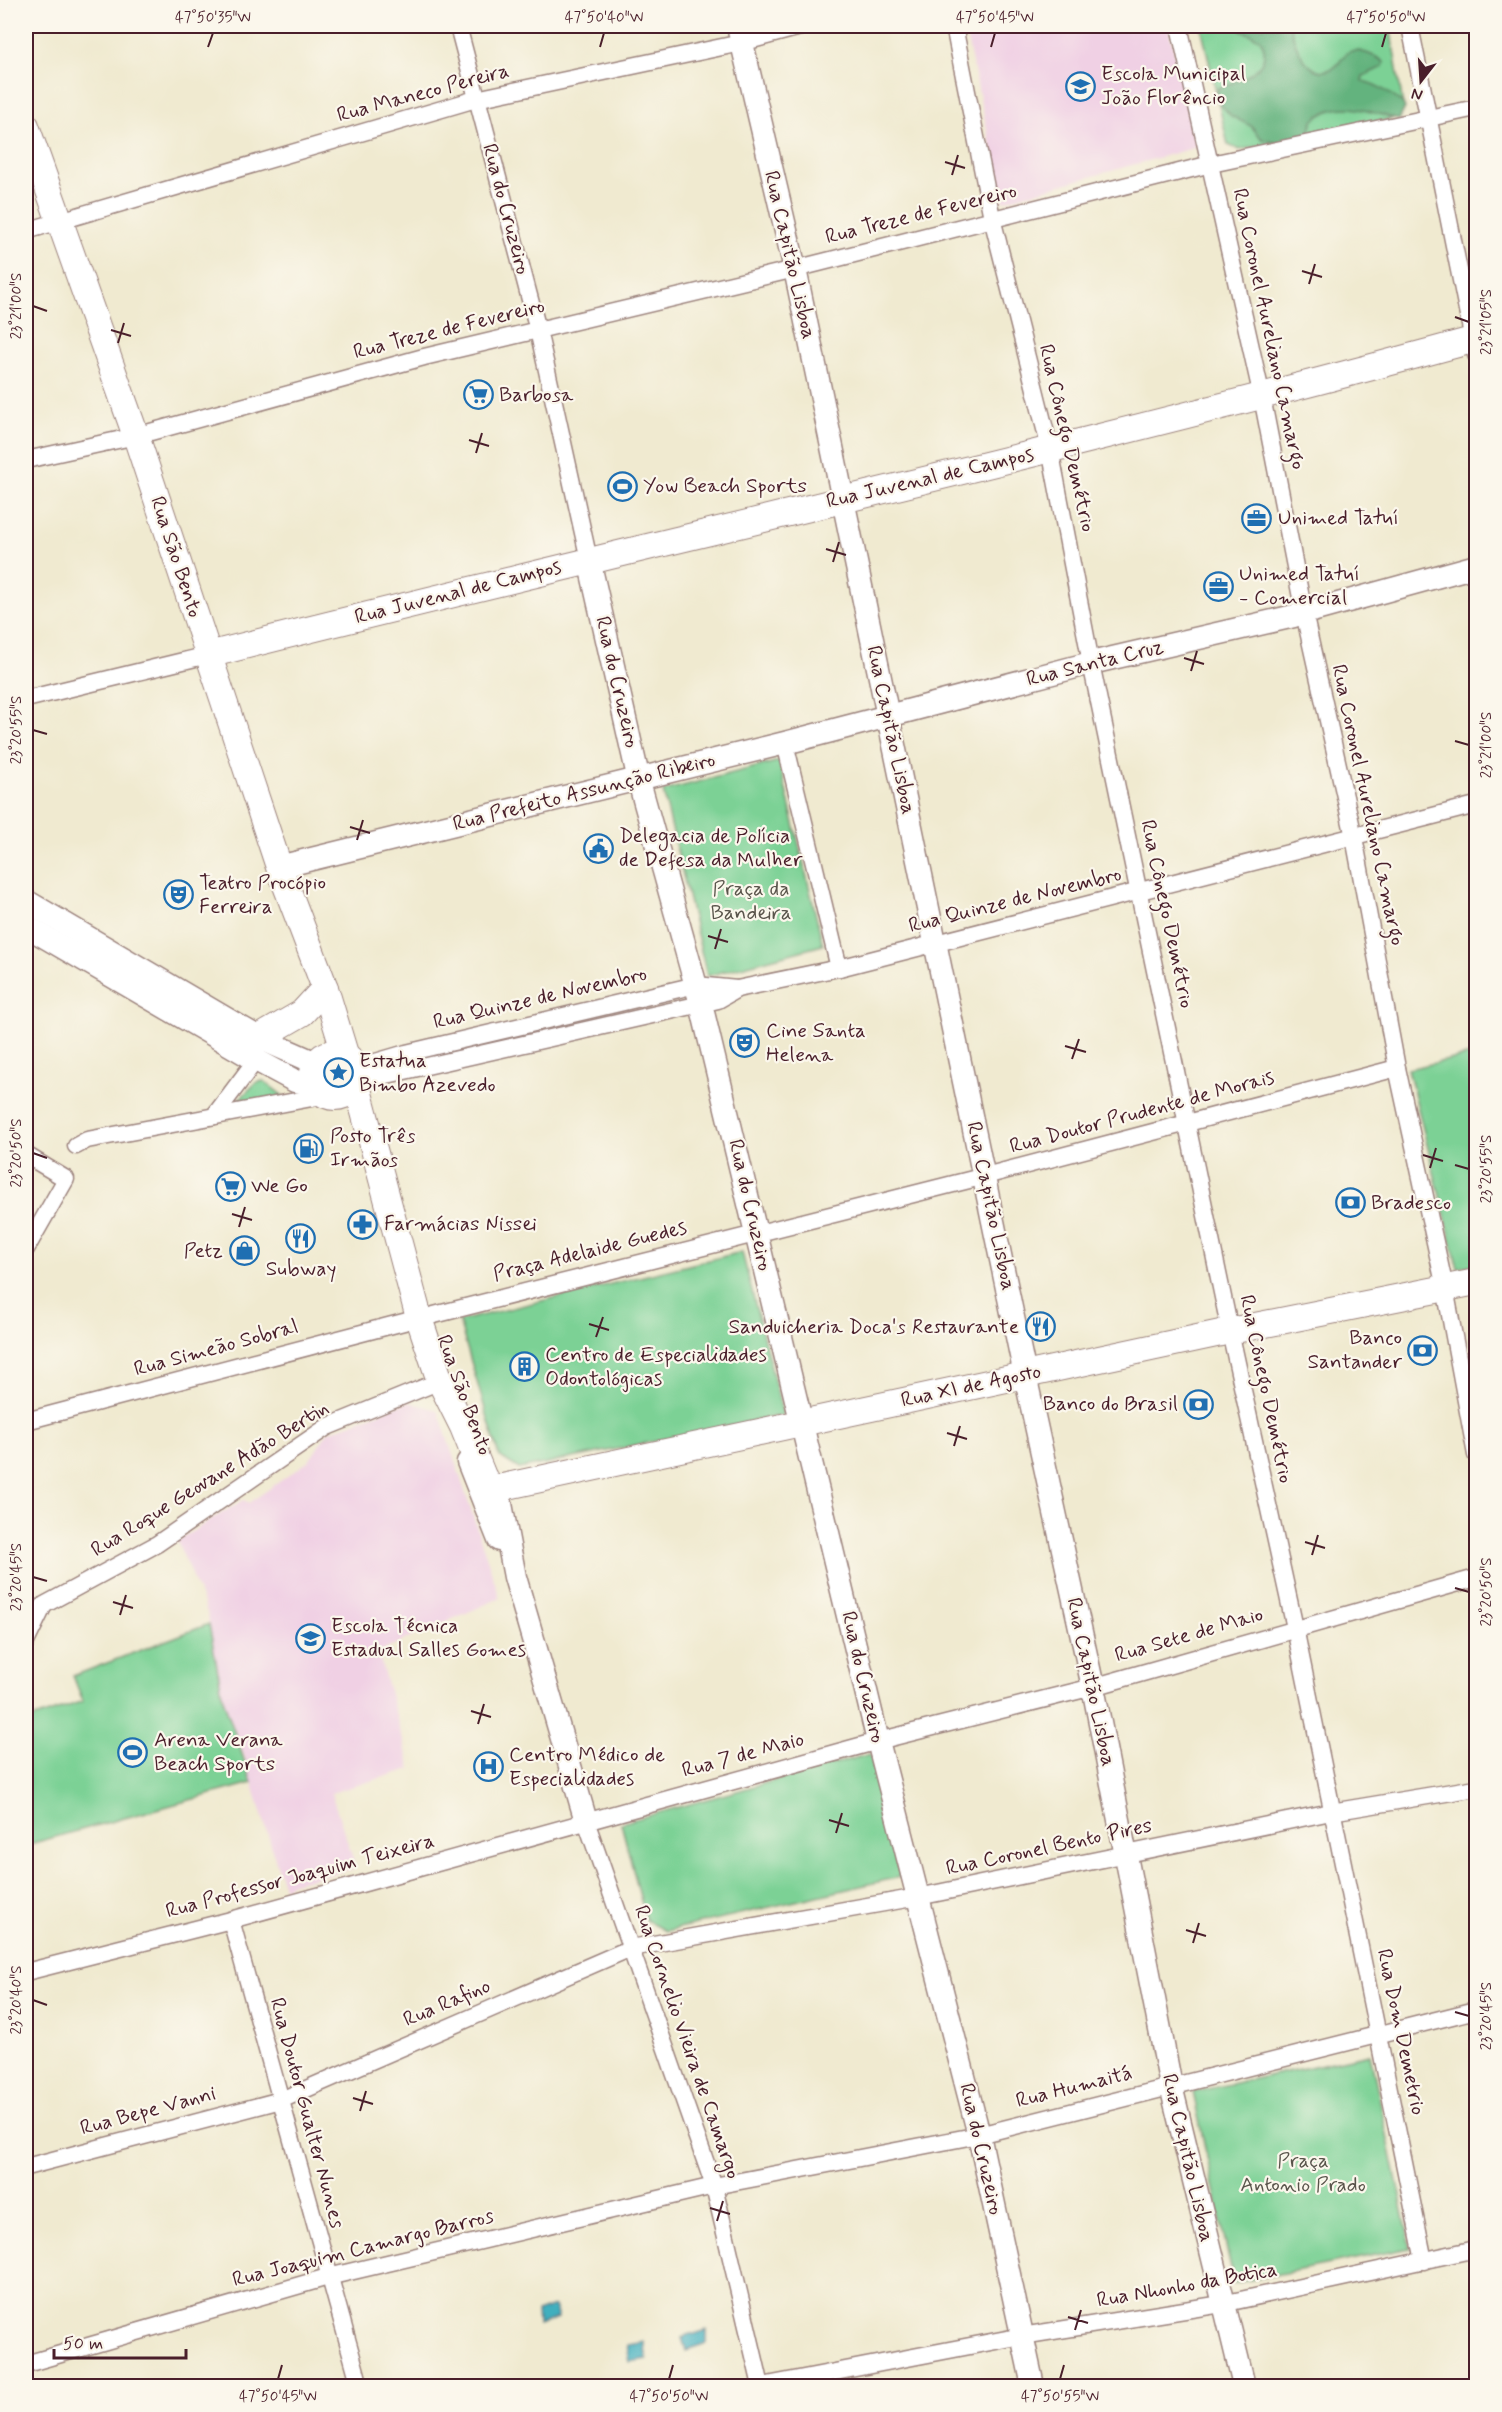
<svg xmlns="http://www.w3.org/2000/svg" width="1502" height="2412" viewBox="0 0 1502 2412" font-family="Mynerve,sans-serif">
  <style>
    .built { fill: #f0d0e4 }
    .green { fill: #7bd195; stroke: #627860; stroke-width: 1.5 }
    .forest { fill: #64b37e; stroke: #576954; stroke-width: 1.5 }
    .water { fill: #41afbe; stroke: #466774; stroke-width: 1.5 }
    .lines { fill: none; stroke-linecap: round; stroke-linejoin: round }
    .street-casing { stroke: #9d847e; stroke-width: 19 }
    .secondary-casing { stroke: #9d847e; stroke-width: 25 }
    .primary-casing { stroke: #9d847e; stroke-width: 28 }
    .street { stroke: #fff; stroke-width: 16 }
    .secondary { stroke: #fff; stroke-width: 22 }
    .primary { stroke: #fff; stroke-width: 26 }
    .ticks { fill: none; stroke: #4a1f2b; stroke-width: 2 }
    .labels { text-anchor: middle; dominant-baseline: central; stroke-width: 4.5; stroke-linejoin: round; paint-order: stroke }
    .poi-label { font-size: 21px; fill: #4a1f2b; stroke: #fbf7ec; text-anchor: start }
    .street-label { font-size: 21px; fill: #4a1f2b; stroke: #fbf7ec }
    .park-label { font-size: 21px; fill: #59544b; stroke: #fbf7ec }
    .neatline { fill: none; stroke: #4a1f2b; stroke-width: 2 }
    .ticks-label { font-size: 15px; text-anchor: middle; fill: #4a1f2b }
  </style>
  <rect width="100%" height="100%" fill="#fbf7ec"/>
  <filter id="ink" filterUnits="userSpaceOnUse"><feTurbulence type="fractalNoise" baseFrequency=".0167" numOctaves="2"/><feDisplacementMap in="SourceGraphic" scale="12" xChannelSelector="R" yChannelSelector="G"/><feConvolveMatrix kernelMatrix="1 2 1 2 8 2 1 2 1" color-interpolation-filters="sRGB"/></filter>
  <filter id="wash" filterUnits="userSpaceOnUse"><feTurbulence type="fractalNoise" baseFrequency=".008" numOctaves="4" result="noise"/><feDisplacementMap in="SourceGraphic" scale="24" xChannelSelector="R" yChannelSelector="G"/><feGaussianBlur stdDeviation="1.35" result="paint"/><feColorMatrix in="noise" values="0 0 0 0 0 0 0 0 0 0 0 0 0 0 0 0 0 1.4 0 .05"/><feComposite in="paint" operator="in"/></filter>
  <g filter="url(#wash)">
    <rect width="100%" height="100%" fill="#f0ead0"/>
    <g class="built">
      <path d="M964 26H1168L1197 147 1003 201Z"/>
      <path d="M408 1402 438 1410 500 1598 378 1652 411 1769 331 1793 356 1868 292 1883 284 1888 244 1755 223 1699 207 1612 177 1541 243 1500 249 1503 309 1461 328 1432Z"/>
    </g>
    <g class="green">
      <path d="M1201 26H1390L1403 105 1395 118 1240 150 1228 145Z"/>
      <path d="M779 761 823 945 707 976 663 791Z"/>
      <path d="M1476 1054V1264L1458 1268 1408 1069Z"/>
      <path d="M264 1081 283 1096 234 1104 257 1082Z"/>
      <path d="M742 1252 783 1415 519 1469 499 1456 459 1321Z"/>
      <path d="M209 1624 223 1699 252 1783 26 1845V1721L83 1701 73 1676Z"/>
      <path d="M870 1754 900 1877 666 1931 646 1920 621 1823Z"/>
      <path d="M1370 2054 1411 2248 1234 2283 1193 2092Z"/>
    </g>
    <path class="forest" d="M1233 26H1290C1294 42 1307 82 1333 68 1340 65 1342 55 1349 52 1357 48 1377 56 1384 62L1383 67 1363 76 1362 81C1381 85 1387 93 1403 103L1405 108 1399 120C1371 112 1337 97 1313 121L1307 140 1290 146 1262 139 1251 126 1231 116 1216 99 1218 88C1239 82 1277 67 1260 39Z"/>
    <g class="water">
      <path d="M554 2306 558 2318 538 2325 537 2312Z"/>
      <path d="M707 2330V2343L686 2350 682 2338Z"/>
      <path d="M644 2342 647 2359 630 2362 627 2345Z"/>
    </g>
  </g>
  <g filter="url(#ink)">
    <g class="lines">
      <defs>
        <g id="street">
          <path d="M458 26 538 330 589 560"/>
          <path d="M954 26 992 218 1050 449 1091 663 1230 1331 1295 1628 1424 2261"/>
          <path d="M1179 26 1262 397 1304 613 1354 837 1397 1068 1445 1288 1476 1455"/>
          <path d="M1410 26 1476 355"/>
          <path d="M26 231 476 99 741 43 804 26"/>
          <path d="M26 460 136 436 424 357 795 269 1211 164 1476 108"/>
          <path d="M26 699 208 655"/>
          <path d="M785 743 839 968"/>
          <path d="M355 1068 406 1053 696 985 737 989"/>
          <path d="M356 1082 701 1004 718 1000 737 989 839 968 1476 805"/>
          <path d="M214 1116 256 1060 257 1050"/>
          <path d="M76 1146 87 1140 328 1095"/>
          <path d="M26 1155 66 1179 26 1249"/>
          <path d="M434 1315 985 1176 1397 1068"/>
          <path d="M26 1421 419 1318"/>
          <path d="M26 1642 44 1605 157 1544 327 1427 440 1381"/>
          <path d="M586 1821 714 2186 761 2386"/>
          <path d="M231 1920 360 2386"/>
          <path d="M26 1972 231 1920 878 1741 1093 1687 1476 1578"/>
          <path d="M26 2167 281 2100 631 1948 918 1897 1331 1812 1476 1788"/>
          <path d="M26 2364 328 2277 714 2186 979 2135 1476 2010"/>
          <path d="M762 2386 1022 2336 1222 2304 1476 2249"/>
        </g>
        <g id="secondary">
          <path d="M738 26 795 269 1025 1375 1093 1687 1171 2086 1244 2386"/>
          <path d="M589 560 640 785 701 1004 878 1741 979 2135 1033 2386"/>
          <path d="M279 867 785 743 1091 663 1294 616 1476 566"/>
          <path d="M26 901 259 1038 316 1063"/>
          <path d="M26 926 256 1060 295 1081 315 1084"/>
          <path d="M468 1462 499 1540"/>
          <path d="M498 1488 515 1577 586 1821"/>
        </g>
        <g id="primary">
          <path d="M26 126 136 436 279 867 325 988 346 1057"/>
          <path d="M208 655C630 548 1056 454 1476 339"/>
          <path d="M259 1038 302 1013 325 988"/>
          <circle cx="335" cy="1075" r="22"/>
          <path d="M356 1082 419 1318 440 1381 463 1427 483 1476 487 1483 498 1488"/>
          <path d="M498 1488 1230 1331 1476 1282"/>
        </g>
      </defs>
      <use href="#street" class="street-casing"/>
      <use href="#secondary" class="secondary-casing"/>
      <use href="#primary" class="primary-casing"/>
      <use href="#street" class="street"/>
      <use href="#secondary" class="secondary"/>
      <use href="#primary" class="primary"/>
    </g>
  </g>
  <path class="ticks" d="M208 47 213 33M600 47 604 33M991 47 995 33M1382 47 1386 33M945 162 965 168M952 175 958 155M1302 271 1322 277M1309 284 1315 264M33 306 47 311M1455 317 1469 322M111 330 131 336M118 343 124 323M469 440 489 446M476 453 482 433M826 549 846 555M833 562 839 542M1184 658 1204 664M1191 671 1197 651M33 730 47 734M1455 741 1469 745M350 827 370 833M357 840 363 820M708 936 728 942M715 949 721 929M1065 1046 1086 1052M1072 1059 1079 1039M33 1153 47 1158M1423 1155 1443 1161M1455 1165 1469 1169M1430 1168 1436 1148M232 1214 252 1220M239 1227 245 1207M589 1324 609 1330M596 1337 603 1317M947 1433 967 1439M954 1446 960 1426M1305 1542 1325 1548M1312 1555 1318 1535M33 1577 47 1581M1455 1588 1469 1592M113 1602 133 1608M120 1615 126 1595M471 1711 491 1717M478 1724 484 1704M829 1820 849 1826M836 1833 842 1813M1186 1930 1206 1936M1193 1943 1199 1923M33 2000 47 2005M1455 2012 1469 2016M353 2098 373 2104M360 2111 366 2091M710 2208 730 2214M717 2221 723 2201M1068 2317 1088 2323M1075 2330 1081 2310M278 2379 282 2365M669 2379 673 2365M1060 2379 1064 2365"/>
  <defs>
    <symbol id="school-ring" viewBox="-11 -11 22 22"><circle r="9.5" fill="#fbf7ec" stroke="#1f6fb2" stroke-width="1.5"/><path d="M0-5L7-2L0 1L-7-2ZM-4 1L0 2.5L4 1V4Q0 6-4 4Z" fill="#1f6fb2"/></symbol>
    <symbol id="supermarket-ring" viewBox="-11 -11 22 22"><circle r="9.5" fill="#fbf7ec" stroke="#1f6fb2" stroke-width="1.5"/><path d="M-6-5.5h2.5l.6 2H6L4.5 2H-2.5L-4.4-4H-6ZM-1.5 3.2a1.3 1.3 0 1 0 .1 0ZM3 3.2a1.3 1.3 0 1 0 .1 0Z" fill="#1f6fb2"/></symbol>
    <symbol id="stadium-ring" viewBox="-11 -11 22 22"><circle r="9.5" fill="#fbf7ec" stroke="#1f6fb2" stroke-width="1.5"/><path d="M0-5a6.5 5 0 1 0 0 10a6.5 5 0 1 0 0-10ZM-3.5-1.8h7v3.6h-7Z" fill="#1f6fb2"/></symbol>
    <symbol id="office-ring" viewBox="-11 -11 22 22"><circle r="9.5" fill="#fbf7ec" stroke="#1f6fb2" stroke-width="1.5"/><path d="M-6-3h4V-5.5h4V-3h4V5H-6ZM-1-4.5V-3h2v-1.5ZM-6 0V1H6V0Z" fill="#1f6fb2"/></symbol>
    <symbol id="civic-ring" viewBox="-11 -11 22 22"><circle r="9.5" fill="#fbf7ec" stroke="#1f6fb2" stroke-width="1.5"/><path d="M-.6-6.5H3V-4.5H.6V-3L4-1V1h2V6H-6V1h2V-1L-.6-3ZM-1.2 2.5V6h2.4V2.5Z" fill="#1f6fb2"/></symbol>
    <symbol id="theatre-ring" viewBox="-11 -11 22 22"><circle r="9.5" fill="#fbf7ec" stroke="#1f6fb2" stroke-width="1.5"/><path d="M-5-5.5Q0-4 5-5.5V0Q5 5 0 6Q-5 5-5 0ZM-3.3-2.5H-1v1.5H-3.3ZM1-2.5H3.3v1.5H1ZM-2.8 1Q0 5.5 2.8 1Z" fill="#1f6fb2"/></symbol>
    <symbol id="sight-ring" viewBox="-11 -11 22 22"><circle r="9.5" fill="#fbf7ec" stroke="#1f6fb2" stroke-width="1.5"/><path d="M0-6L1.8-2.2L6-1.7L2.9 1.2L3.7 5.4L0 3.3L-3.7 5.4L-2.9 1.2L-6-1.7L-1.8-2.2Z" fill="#1f6fb2"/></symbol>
    <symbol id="fuel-ring" viewBox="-11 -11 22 22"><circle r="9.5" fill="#fbf7ec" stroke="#1f6fb2" stroke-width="1.5"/><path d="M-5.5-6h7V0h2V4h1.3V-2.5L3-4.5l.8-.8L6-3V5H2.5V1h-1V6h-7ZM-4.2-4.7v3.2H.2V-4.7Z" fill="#1f6fb2"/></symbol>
    <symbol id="bank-ring" viewBox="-11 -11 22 22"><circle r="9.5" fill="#fbf7ec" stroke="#1f6fb2" stroke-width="1.5"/><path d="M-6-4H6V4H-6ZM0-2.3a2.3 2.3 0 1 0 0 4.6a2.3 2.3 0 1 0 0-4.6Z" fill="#1f6fb2"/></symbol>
    <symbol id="pharmacy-ring" viewBox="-11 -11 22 22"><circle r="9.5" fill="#fbf7ec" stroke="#1f6fb2" stroke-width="1.5"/><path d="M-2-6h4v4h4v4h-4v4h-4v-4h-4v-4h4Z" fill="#1f6fb2"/></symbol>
    <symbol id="restaurant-ring" viewBox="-11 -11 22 22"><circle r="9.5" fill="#fbf7ec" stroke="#1f6fb2" stroke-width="1.5"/><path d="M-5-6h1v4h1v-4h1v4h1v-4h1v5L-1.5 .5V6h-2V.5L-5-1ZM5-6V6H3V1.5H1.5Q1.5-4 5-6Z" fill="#1f6fb2"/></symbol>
    <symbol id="shop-ring" viewBox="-11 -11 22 22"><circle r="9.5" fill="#fbf7ec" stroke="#1f6fb2" stroke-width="1.5"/><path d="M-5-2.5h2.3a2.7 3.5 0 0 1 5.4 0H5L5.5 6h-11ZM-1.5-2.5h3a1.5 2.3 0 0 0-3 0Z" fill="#1f6fb2"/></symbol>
    <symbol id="building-ring" viewBox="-11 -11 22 22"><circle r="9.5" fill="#fbf7ec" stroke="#1f6fb2" stroke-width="1.5"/><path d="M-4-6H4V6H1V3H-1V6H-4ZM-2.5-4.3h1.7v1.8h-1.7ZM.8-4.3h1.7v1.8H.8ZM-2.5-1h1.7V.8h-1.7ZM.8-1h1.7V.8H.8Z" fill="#1f6fb2"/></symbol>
    <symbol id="university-ring" viewBox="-11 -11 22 22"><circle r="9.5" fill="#fbf7ec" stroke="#1f6fb2" stroke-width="1.5"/><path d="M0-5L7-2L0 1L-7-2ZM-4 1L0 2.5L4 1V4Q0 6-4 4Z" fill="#1f6fb2"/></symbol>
    <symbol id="hospital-ring" viewBox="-11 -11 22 22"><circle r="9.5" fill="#fbf7ec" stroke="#1f6fb2" stroke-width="1.5"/><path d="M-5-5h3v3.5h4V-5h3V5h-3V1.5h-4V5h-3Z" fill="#1f6fb2"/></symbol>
  </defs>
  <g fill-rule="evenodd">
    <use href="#school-ring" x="1064" y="70" width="33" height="33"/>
    <use href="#supermarket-ring" x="462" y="378" width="33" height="33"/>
    <use href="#stadium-ring" x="606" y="470" width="33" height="33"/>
    <use href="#office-ring" x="1240" y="502" width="33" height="33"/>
    <use href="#office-ring" x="1202" y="570" width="33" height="33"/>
    <use href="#civic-ring" x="582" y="832" width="33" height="33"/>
    <use href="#theatre-ring" x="162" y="878" width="33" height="33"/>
    <use href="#theatre-ring" x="728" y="1026" width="33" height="33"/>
    <use href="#sight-ring" x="322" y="1056" width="33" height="33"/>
    <use href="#fuel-ring" x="292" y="1132" width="33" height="33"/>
    <use href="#supermarket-ring" x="214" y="1170" width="33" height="33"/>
    <use href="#bank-ring" x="1334" y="1186" width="33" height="33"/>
    <use href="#pharmacy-ring" x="346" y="1208" width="33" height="33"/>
    <use href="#restaurant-ring" x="284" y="1222" width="33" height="33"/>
    <use href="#shop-ring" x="228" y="1234" width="33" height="33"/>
    <use href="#restaurant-ring" x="1024" y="1310" width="33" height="33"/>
    <use href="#bank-ring" x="1406" y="1334" width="33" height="33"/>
    <use href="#building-ring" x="508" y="1350" width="33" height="33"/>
    <use href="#bank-ring" x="1182" y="1388" width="33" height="33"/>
    <use href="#university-ring" x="294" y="1622" width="33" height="33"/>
    <use href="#stadium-ring" x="116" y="1736" width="33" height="33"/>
    <use href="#hospital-ring" x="472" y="1750" width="33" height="33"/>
  </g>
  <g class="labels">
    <g class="poi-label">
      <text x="1101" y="74">Escola Municipal<tspan x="1101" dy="24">João Florêncio</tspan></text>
      <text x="499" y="395">Barbosa</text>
      <text x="643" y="486">Yow Beach Sports</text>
      <text x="1278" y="518">Unimed Tatuí</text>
      <text x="1239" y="574">Unimed Tatuí<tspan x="1239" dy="24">- Comercial</tspan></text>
      <text x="619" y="836">Delegacia de Polícia<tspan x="619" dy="24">de Defesa da Mulher</tspan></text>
      <text x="199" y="883">Teatro Procópio<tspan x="199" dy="24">Ferreira</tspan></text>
      <text x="766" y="1031">Cine Santa<tspan x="766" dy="24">Helena</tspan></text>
      <text x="359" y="1061">Estatua<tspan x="359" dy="24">Bimbo Azevedo</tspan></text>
      <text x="330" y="1136">Posto Três<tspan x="330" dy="24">Irmãos</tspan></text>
      <text x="251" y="1186">We Go</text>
      <text x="1371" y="1203">Bradesco</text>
      <text x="384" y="1224">Farmácias Nissei</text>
      <text x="223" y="1251" text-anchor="end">Petz</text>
      <text x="301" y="1269" text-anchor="middle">Subway</text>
      <text x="1019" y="1327" text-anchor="end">Sanduicheria Doca's Restaurante</text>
      <text x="1402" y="1338" text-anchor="end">Banco<tspan x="1402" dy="24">Santander</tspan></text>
      <text x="545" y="1355">Centro de Especialidades<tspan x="545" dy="24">Odontológicas</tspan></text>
      <text x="1178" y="1404" text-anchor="end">Banco do Brasil</text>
      <text x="331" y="1626">Escola Técnica<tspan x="331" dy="24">Estadual Salles Gomes</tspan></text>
      <text x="154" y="1740">Arena Verana<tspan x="154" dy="24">Beach Sports</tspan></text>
      <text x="509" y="1755">Centro Médico de<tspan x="509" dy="24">Especialidades</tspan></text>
    </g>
    <g class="street-label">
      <text transform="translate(423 93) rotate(-15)">Rua Maneco Pereira</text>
      <text transform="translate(506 209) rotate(75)">Rua do Cruzeiro</text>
      <text transform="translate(921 214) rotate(-14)">Rua Treze de Fevereiro</text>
      <text transform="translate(790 255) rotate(77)">Rua Capitão Lisboa</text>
      <text transform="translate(449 329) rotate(-14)">Rua Treze de Fevereiro</text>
      <text transform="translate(1269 329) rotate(78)">Rua Coronel Aureliano Camargo</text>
      <text transform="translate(1067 438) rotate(77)">Rua Cônego Demétrio</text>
      <text transform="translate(930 478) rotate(-13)">Rua Juvenal de Campos</text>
      <text transform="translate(176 557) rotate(72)">Rua São Bento</text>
      <text transform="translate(458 592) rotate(-14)">Rua Juvenal de Campos</text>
      <text transform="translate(1095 663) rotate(-14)">Rua Santa Cruz</text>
      <text transform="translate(617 682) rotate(77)">Rua do Cruzeiro</text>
      <text transform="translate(891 730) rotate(78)">Rua Capitão Lisboa</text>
      <text transform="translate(584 792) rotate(-14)">Rua Prefeito Assunção Ribeiro</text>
      <text transform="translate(1368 805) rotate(78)">Rua Coronel Aureliano Camargo</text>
      <text transform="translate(1015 900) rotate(-14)">Rua Quinze de Novembro</text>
      <text transform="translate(1167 914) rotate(78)">Rua Cônego Demétrio</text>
      <text transform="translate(540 998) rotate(-13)">Rua Quinze de Novembro</text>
      <text transform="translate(1142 1112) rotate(-15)">Rua Doutor Prudente de Morais</text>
      <text transform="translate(750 1205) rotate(77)">Rua do Cruzeiro</text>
      <text transform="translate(991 1206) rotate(78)">Rua Capitão Lisboa</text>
      <text transform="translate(590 1251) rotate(-14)">Praça Adelaide Guedes</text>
      <text transform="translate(216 1348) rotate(-15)">Rua Simeão Sobral</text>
      <text transform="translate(971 1386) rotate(-12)">Rua XI de Agosto</text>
      <text transform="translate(1266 1389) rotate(78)">Rua Cônego Demétrio</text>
      <text transform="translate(464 1395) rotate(70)">Rua São Bento</text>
      <text transform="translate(210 1479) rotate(-32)">Rua Roque Geovane Adão Bertin</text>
      <text transform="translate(1189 1635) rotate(-16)">Rua Sete de Maio</text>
      <text transform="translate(863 1677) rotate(77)">Rua do Cruzeiro</text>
      <text transform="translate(1091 1682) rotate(78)">Rua Capitão Lisboa</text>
      <text transform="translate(743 1755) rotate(-15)">Rua 7 de Maio</text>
      <text transform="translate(1049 1847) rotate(-12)">Rua Coronel Bento Pires</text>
      <text transform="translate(300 1876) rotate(-15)">Rua Professor Joaquim Teixeira</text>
      <text transform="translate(447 2003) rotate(-23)">Rua Rafino</text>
      <text transform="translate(1401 2032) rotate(78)">Rua Dom Demetrio</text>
      <text transform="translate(687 2042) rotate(71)">Rua Cornelio Vieira de Camargo</text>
      <text transform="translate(1074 2087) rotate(-14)">Rua Humaitá</text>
      <text transform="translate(148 2111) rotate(-15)">Rua Bepe Vanni</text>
      <text transform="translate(307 2113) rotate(75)">Rua Doutor Gualter Nunes</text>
      <text transform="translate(981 2149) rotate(77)">Rua do Cruzeiro</text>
      <text transform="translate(1188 2158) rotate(77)">Rua Capitão Lisboa</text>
      <text transform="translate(363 2248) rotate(-14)">Rua Joaquim Camargo Barros</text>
      <text transform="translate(1187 2285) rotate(-10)">Rua Nhonho da Botica</text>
    </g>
    <g class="park-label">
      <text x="751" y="889">Praça da<tspan x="751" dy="24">Bandeira</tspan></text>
      <text x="1303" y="2161">Praça<tspan x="1303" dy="24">Antonio Prado</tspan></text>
    </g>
  </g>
  <rect width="1502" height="2412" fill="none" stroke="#fbf7ec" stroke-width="66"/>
  <g transform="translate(1421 81) rotate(197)" stroke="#fbf7ec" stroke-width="4.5" paint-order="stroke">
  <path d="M0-4.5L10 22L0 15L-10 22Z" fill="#4a1f2b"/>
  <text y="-9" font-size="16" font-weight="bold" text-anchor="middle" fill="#4a1f2b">N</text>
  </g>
  <path d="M54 2349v9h132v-9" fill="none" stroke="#4a1f2b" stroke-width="3"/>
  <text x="63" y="2349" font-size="18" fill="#4a1f2b" stroke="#fbf7ec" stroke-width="4.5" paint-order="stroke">50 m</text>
  <rect x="33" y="33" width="1436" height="2346" class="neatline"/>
  <g class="ticks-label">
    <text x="213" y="22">47°50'35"W</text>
    <text x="604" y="22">47°50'40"W</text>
    <text x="995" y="22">47°50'45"W</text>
    <text x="1386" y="22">47°50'50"W</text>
    <text transform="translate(16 306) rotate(-90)" y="5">23°21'00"S</text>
    <text transform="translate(1486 322) rotate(-90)" y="5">23°21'05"S</text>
    <text transform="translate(16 730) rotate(-90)" y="5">23°20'55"S</text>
    <text transform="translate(1486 745) rotate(-90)" y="5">23°21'00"S</text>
    <text transform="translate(16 1153) rotate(-90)" y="5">23°20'50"S</text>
    <text transform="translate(1486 1169) rotate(-90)" y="5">23°20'55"S</text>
    <text transform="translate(16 1577) rotate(-90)" y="5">23°20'45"S</text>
    <text transform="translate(1486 1592) rotate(-90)" y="5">23°20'50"S</text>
    <text transform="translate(16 2000) rotate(-90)" y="5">23°20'40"S</text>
    <text transform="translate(1486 2016) rotate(-90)" y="5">23°20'45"S</text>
    <text x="278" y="2401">47°50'45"W</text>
    <text x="669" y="2401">47°50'50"W</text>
    <text x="1060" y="2401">47°50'55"W</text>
  </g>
</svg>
